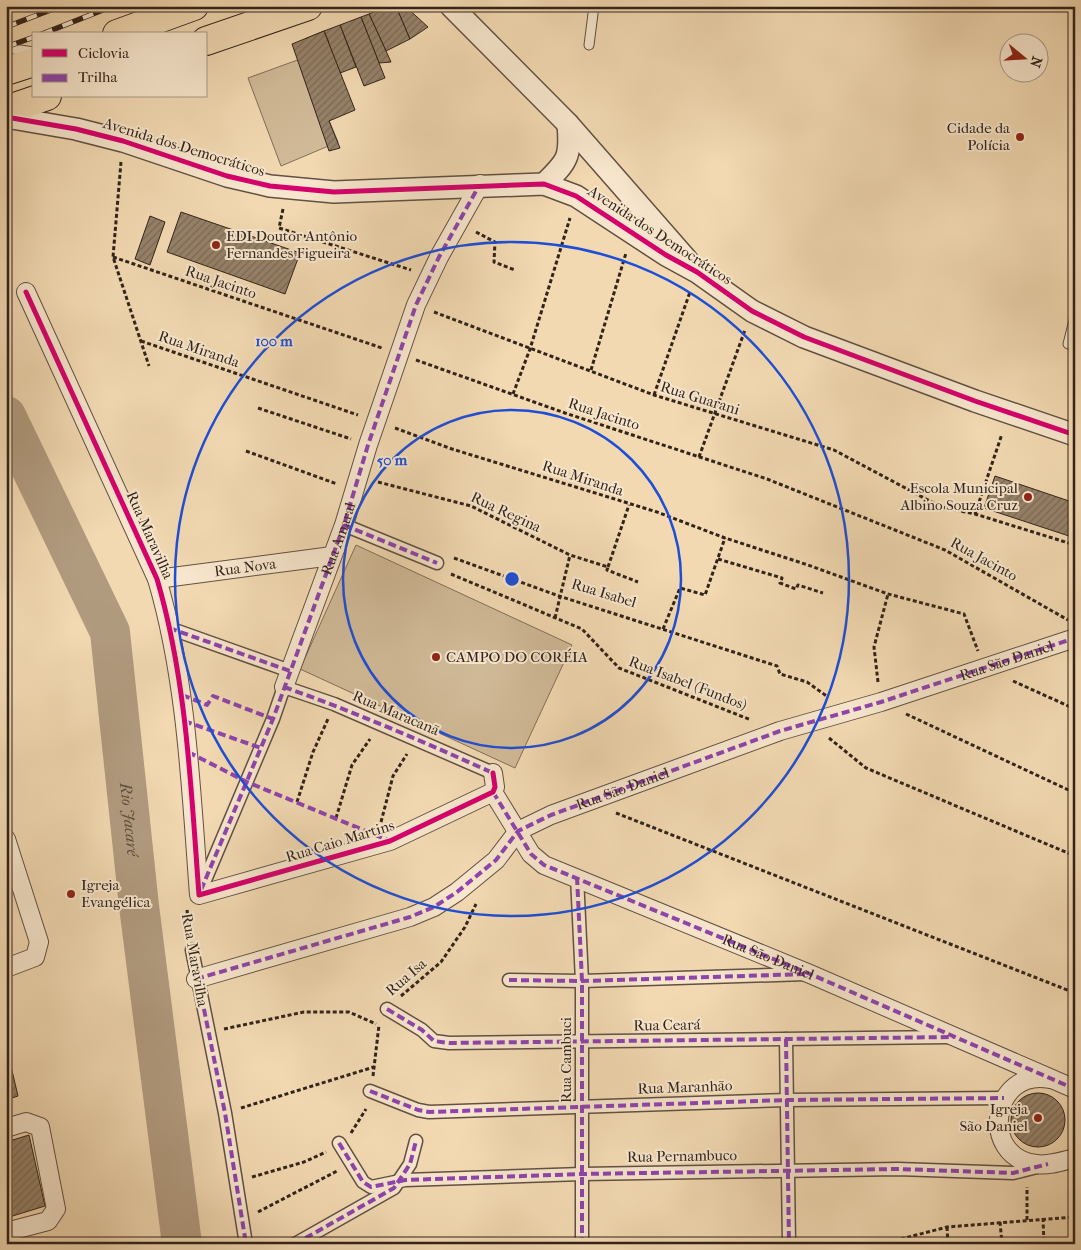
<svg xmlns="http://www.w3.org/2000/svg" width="1081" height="1250" viewBox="0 0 1081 1250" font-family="'IM FELL French Canon',serif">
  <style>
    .grass { fill: #d1ba98; stroke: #826e5a }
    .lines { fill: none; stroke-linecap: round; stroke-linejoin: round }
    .river { stroke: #b19b7f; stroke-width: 40 }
    .building { fill: url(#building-hatch); stroke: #32231b }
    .service-casing { stroke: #625041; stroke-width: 11 }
    .pedestrian-casing { stroke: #625041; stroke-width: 15 }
    .minor-casing { stroke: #625041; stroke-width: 20 }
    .tertiary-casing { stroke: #625041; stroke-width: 24 }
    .primary-casing { stroke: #32231b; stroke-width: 30 }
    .path { stroke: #32231b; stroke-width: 3; stroke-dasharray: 4 2.5; stroke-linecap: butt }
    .service { stroke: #f7e6cd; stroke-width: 9 }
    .pedestrian { stroke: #f7e6cd; stroke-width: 12 }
    .minor { stroke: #f7e6cd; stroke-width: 18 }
    .tertiary { stroke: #f7e6cd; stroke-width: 21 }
    .primary { stroke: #f2d9b2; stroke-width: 28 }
    .rail-casing { stroke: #32231b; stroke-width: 5.5 }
    .rail { stroke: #f7e6cd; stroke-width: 4; stroke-dasharray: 11; stroke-linecap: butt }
    .quiet { stroke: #8e44ad; stroke-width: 4; stroke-dasharray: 8 4; stroke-linecap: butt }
    .cycleway-casing { stroke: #f7e6cd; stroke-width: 8 }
    .cycleway { stroke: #d6006c; stroke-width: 5 }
    .ring { fill: none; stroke: #1d4ed8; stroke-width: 2.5 }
    .poi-dot { fill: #8f2418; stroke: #f7e6cd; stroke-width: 2 }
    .labels { text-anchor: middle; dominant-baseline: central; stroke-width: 4; stroke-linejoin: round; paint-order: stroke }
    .poi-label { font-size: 15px; fill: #32231b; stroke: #f7e6cd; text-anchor: end }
    .street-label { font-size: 15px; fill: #32231b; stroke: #f7e6cd }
    .water-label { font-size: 16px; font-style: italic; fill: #5e4d3e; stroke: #f7e6cd }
    .centre { fill: #1d4ed8; stroke: #f7e6cd; stroke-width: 2.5 }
    .ring-label { font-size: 15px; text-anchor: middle; font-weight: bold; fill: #1d4ed8; stroke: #f7e6cd; stroke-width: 4; stroke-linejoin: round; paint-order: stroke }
  </style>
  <defs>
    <pattern id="building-hatch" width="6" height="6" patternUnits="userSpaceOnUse" patternTransform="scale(1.25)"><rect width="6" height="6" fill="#96826a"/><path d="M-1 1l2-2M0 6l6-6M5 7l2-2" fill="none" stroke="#7b6a56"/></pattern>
  </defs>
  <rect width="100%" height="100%" fill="#f2d9b2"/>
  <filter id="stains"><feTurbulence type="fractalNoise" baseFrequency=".004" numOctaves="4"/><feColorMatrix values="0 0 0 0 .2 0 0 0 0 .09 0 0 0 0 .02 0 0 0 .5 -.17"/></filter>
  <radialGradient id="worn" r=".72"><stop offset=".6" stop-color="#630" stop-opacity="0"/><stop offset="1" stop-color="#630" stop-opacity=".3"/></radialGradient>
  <g class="grass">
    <path d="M303 58 338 142 281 166 248 78Z"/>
    <path d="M356 545 572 645 515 768 300 669Z"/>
  </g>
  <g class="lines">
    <path class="river" id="s1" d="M6 416 110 632 139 906 182 1244"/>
  </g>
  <g class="building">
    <path d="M387 6H396L410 39 386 51 369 14Z"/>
    <path d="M396 6H405L428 27 410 39Z"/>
    <path d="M369 14 386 51 391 62 379 63 361 17Z"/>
    <path d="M361 17 385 78 364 86 340 25Z"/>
    <path d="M340 25 356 67 340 73 324 31Z"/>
    <path d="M324 31 329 43 310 50 305 39Z"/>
    <path d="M324 31 355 110 329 121 340 148 329 151 292 44Z"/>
    <path d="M181 212 300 253 285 294 167 252Z"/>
    <path d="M150 216 165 222 150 265 135 259Z"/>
    <path d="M995 476 1075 503V538L984 508Z"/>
    <path d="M6 1045 18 1096 6 1100Z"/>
    <circle cx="1038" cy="1120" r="27"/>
    <path d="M29 1135 45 1206 6 1218V1142Z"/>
  </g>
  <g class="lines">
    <defs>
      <g id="service">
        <path d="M589 45 594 6"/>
        <path d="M6 48 34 52"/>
        <path d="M1068 344 1075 316"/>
      </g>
      <g id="pedestrian">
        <path d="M344 525 437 563"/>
        <path d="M169 628 290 671"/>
        <path d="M577 877 582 981V1244"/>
        <path d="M200 892 273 719 284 687 334 704 493 773"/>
        <path d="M192 950 225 1113 246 1244"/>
        <path d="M509 980 582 981 806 974"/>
        <path d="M387 1009 422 1030 434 1041 449 1043 949 1037"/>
        <path d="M786 1039 789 1244"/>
        <path d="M370 1091 418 1110 429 1112 787 1100 1004 1098"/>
        <path d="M339 1143 363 1182 371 1187 405 1180 582 1174 898 1169 1013 1173 1041 1166"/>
        <path d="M295 1244 394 1188 410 1164 416 1141"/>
      </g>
      <g id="minor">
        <path d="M26 292 157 579C187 681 191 790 199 895L390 841 493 792 495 787 493 773"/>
        <path id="s2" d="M157 579 332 556"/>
        <path id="s3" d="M284 687 344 525 368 445 416 305 439 257 480 184"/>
        <path d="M493 792 531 854 544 865 810 974 1075 1089"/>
        <path d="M6 839 39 942 35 957 6 968"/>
        <path id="s4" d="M196 979 410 917 434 907 457 892 496 860 518 831 551 815 780 731 881 702 1075 638"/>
        <path d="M1050 1079C992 1067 978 1157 1036 1164 1049 1166 1063 1161 1075 1158"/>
        <path d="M6 1128 26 1122 40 1127 56 1209 48 1221 6 1232"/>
      </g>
      <g id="tertiary">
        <path d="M451 6 568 124 687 260"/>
        <path d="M6 117 76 129 123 141 227 176 270 186 334 192 544 184 576 196 666 255 697 272 752 311 804 337 975 401 1075 435"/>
        <path d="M544 184C568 161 571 157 568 124"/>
      </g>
      <g id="primary">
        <path d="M117 34 194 6"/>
        <path d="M206 41 308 6"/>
        <path d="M6 71 34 62"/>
        <path d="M6 110 47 96"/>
      </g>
    </defs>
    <use href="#service" class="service-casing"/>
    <use href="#pedestrian" class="pedestrian-casing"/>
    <use href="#minor" class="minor-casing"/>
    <use href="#tertiary" class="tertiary-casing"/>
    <use href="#primary" class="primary-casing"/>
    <g class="path">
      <path d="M121 162 113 257 149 366"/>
      <path d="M283 209 279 228 411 270"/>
      <path d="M476 232 495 242 494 262 515 270"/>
      <path d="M113 257 382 348"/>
      <path d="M434 312 654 395 834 450 941 507 975 514 1075 545"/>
      <path d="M141 341 358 415"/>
      <path d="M416 360 565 413 767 479 945 550 1068 620"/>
      <path d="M591 370 626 253"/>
      <path d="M513 394 530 349 570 218"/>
      <path d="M654 395 690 292"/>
      <path d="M258 408 351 439"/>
      <path d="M395 428 452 449 657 512 725 538 808 565 888 594 964 614 978 651"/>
      <path d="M246 451 337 484"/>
      <path d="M699 457 745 330"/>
      <path d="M378 482 471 506 570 555 608 567 607 570 638 582"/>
      <path d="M975 514 1002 434"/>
      <path d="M454 558 559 596 777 666 780 674 807 682 828 697"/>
      <path d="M718 559 782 578 780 583 796 589 798 585 823 593"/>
      <path d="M608 567 629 505"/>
      <path d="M451 574 582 629 619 668 751 720"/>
      <path d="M555 618 570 555"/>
      <path d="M663 629 680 588 705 595 725 538"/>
      <path d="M1013 681 1075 709"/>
      <path d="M878 682 874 647 888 594"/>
      <path d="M906 714 1075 793"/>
      <path d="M829 738 866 768 1075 856"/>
      <path d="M297 802 313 752 328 719"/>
      <path d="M616 813 1075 993"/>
      <path d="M336 818 352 765 370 739"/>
      <path d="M381 822 393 776 407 754"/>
      <path d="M187 910 190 934"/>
      <path d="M401 996 441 962 465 927 476 904"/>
      <path d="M224 1029 304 1012H349L376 1024"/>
      <path d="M373 1076 379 1025"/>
      <path d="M241 1108 374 1067"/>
      <path d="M351 1133 366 1109"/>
      <path d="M252 1177 304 1162 326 1152"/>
      <path d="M258 1212 337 1171"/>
      <path d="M1043 1218 1044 1244"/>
      <path d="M1027 1220V1187"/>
      <path d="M1000 1222 1002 1244"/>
      <path d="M947 1227 948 1244"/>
      <path d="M882 1244 947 1227 1075 1217"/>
    </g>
    <use href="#service" class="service"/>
    <use href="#pedestrian" class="pedestrian"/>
    <use href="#minor" class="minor"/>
    <use href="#tertiary" class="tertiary"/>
    <use href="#primary" class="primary"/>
    <defs>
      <g id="rail">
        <path d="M6 27 61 6"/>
        <path d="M42 34 113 6"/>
        <path d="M6 47 34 37"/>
      </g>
    </defs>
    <use href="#rail" class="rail-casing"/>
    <use href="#rail" class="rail"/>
    <g class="quiet">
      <path d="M344 525 437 563"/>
      <path d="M169 628 290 671"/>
      <path d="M284 687C355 712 424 742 493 773L494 777"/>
      <path d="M182 695 207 705 213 696 273 719"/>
      <path d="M184 721 261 748"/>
      <path d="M188 752 247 782 390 841"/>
      <path id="s5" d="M493 792 531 854 544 865 810 974 1075 1089"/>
      <path d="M577 877 582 981V1244"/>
      <path d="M201 890 273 719 344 525 368 445 416 305 439 257 480 184"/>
      <path d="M192 950 225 1113 246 1244"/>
      <path d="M196 979 410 917 434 907 457 892 496 860 518 831 551 815 780 731 881 702 1075 638"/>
      <path d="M509 980 582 981 806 974"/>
      <path d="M387 1009 422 1030 434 1041 449 1043 954 1037"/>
      <path d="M786 1039 789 1244"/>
      <path d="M370 1091 418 1110 429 1112 787 1100 1004 1098"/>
      <path d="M339 1143 363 1182 371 1187 405 1180 582 1174 898 1169 1013 1173 1048 1164"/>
      <path d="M295 1244 394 1188 410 1164 416 1141"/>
    </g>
    <defs>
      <g id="cycleway">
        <path d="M6 117 76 129 123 141 227 176 270 186 334 192 544 184 576 196 666 255 697 272 752 311 804 337 975 401 1075 435"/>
        <path d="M26 292 157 579C187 681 191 790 199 895L390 841 493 792 495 787 493 773"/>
      </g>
    </defs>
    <use href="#cycleway" class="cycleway-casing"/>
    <use href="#cycleway" class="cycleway"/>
  </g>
  <g class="ring">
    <circle cx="512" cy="579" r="169"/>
    <circle cx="512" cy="579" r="337"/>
  </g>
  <g class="poi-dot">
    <circle cx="1020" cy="137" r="5"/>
    <circle cx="216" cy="245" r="5"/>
    <circle cx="1028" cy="497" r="5"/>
    <circle cx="436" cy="657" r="5"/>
    <circle cx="71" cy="894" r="5"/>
    <circle cx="1038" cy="1118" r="5"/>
  </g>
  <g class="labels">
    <g class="poi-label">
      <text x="1010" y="128">Cidade da<tspan x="1010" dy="17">Polícia</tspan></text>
      <text x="226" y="236" text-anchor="start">EDI Doutor Antônio<tspan x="226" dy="17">Fernandes Figueira</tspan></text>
      <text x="1018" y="488">Escola Municipal<tspan x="1018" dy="17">Albino Souza Cruz</tspan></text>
      <text x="446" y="657" text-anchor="start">CAMPO DO CORÉIA</text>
      <text x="81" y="885" text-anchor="start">Igreja<tspan x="81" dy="17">Evangélica</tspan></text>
      <text x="1028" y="1109">Igreja<tspan x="1028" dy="17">São Daniel</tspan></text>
    </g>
    <g class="street-label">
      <text transform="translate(184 147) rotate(17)">Avenida dos Democráticos</text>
      <text transform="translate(660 235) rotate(33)">Avenida dos Democráticos</text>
      <text transform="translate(221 282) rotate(19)">Rua Jacinto</text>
      <text transform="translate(199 349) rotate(19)">Rua Miranda</text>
      <text transform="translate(700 398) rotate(17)">Rua Guarani</text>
      <text transform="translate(604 414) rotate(18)">Rua Jacinto</text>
      <text transform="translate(583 478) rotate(18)">Rua Miranda</text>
      <text transform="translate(506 512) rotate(25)">Rua Regina</text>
      <text transform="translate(150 535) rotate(66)">Rua Maravilha</text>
      <text stroke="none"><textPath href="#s3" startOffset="158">Rua Amaral</textPath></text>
      <text transform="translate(984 559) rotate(29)">Rua Jacinto</text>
      <text stroke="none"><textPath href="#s2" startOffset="89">Rua Nova</textPath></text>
      <text transform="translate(604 593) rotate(17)">Rua Isabel</text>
      <text stroke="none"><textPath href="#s4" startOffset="881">Rua São Daniel</textPath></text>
      <text transform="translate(688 683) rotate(21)">Rua Isabel (Fundos)</text>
      <text transform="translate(396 713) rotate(23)">Rua Maracanã</text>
      <text stroke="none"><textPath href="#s4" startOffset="476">Rua São Daniel</textPath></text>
      <text transform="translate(340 841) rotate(-17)">Rua Caio Martins</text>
      <text stroke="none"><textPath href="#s5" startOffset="332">Rua Sāo Daniel</textPath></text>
      <text transform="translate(195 960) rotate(80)">Rua Maravilha</text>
      <text transform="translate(406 977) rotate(-41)">Rua Isa</text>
      <text transform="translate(667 1025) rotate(-1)">Rua Ceará</text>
      <text transform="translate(566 1060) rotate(-90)">Rua Cambuci</text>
      <text transform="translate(685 1087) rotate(-2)">Rua Maranhão</text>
      <text transform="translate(682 1156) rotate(-1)">Rua Pernambuco</text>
    </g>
    <g class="water-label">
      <text stroke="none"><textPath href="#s1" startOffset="428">Rio Jacaré</textPath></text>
    </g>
  </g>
  <circle cx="512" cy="579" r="8" class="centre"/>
  <g class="ring-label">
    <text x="274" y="346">100 m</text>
    <text x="392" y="465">50 m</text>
  </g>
  <rect width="1081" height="1250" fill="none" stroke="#f2d9b2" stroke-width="25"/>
  <rect x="8" y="8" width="1066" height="1235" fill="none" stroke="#32231b" stroke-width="2.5"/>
  <rect x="12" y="12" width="1056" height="1225" fill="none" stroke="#32231b"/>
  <rect x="32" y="32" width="175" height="65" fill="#f7e6cd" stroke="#a89886"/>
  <rect x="42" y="49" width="25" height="8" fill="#d6006c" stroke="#a89886"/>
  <text x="78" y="58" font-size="15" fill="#32231b">Ciclovia</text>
  <rect x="42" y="74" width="25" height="8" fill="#8e44ad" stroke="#a89886"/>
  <text x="78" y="82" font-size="15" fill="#32231b">Trilha</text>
  <g transform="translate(1024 58) rotate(108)"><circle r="24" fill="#f7e6cd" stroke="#a89886"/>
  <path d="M0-4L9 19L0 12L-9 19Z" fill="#8f2418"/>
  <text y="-8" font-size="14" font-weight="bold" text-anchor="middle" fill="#32231b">N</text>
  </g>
  <rect width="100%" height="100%" filter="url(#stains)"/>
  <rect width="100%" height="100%" fill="url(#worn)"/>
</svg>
